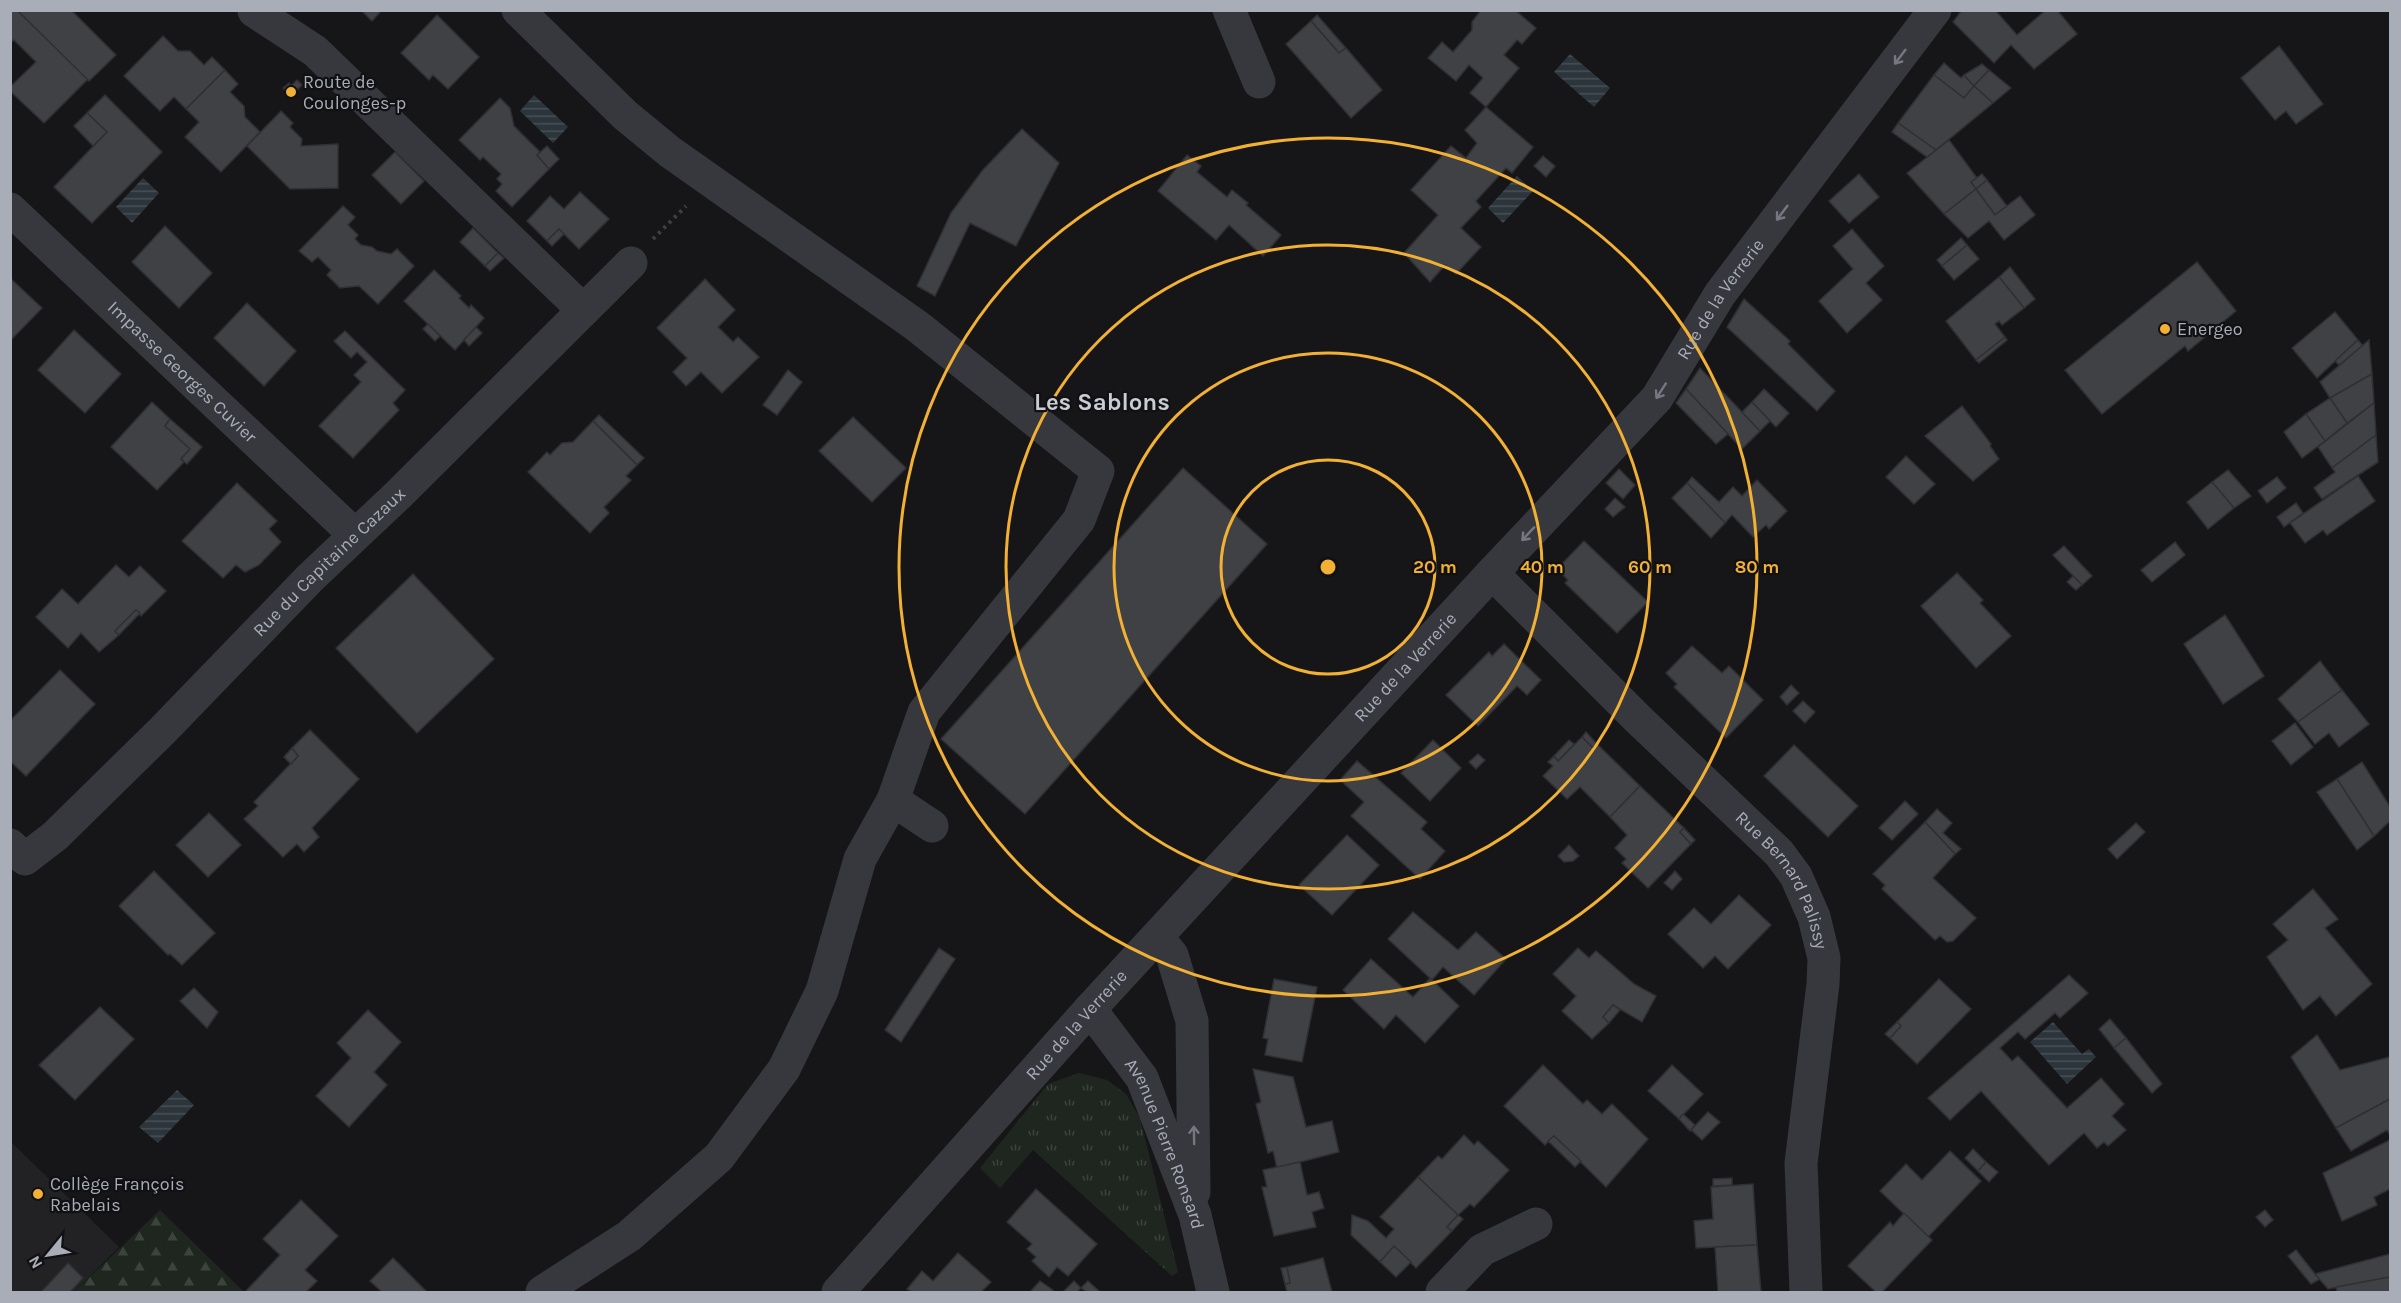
<svg xmlns="http://www.w3.org/2000/svg" width="2401" height="1303" viewBox="0 0 2401 1303" font-family="Karla,sans-serif">
  <style>
    .built { fill: #222225 }
    .grass { fill: url(#grass-tufts) }
    .forest { fill: url(#forest-firs) }
    .water { fill: url(#water-rules) }
    .building { fill: #404145; stroke: #303034; stroke-width: 1.5 }
    .lines { fill: none; stroke-linecap: round; stroke-linejoin: round }
    .path { stroke: #3d3f44; stroke-width: 4; stroke-dasharray: 3 4.5; stroke-linecap: butt }
    .minor { stroke: #37383d; stroke-width: 33 }
    .oneway { stroke: #757881 }
    .ring { fill: none; stroke: #f2b134; stroke-width: 3 }
    .poi-dot { fill: #f2b134; stroke: #111113; stroke-width: 2 }
    .labels { text-anchor: middle; dominant-baseline: central; stroke-width: 4.5; stroke-linejoin: round; paint-order: stroke }
    .poi-label { font-size: 18px; fill: #a8adb8; stroke: #111113; text-anchor: start }
    .street-label { font-size: 18px; fill: #a8adb8; stroke: #111113 }
    .district-label { font-size: 24px; font-weight: bold; fill: #c9ccd4; stroke: #111113 }
    .centre { fill: #f2b134; stroke: #111113; stroke-width: 3 }
    .ring-label { font-size: 18px; text-anchor: middle; font-weight: bold; fill: #f2b134; stroke: #111113; stroke-width: 4.5; stroke-linejoin: round; paint-order: stroke }
  </style>
  <defs>
    <pattern id="grass-tufts" width="24" height="20" patternUnits="userSpaceOnUse" patternTransform="scale(1.5)"><rect width="24" height="20" fill="#1e261f"/><path d="M3 7l-1-3M5 7V3M7 7l1-3M15 17l-1-3M17 17v-4M19 17l1-3" fill="none" stroke="#3c433d"/></pattern>
    <pattern id="forest-firs" width="22" height="20" patternUnits="userSpaceOnUse" patternTransform="scale(1.5)"><rect width="22" height="20" fill="#1e261f"/><path d="M5 1l3.5 6h-7zM16 11l3.5 6h-7z" fill="#3c433d"/></pattern>
    <pattern id="water-rules" width="6" height="5" patternUnits="userSpaceOnUse" patternTransform="scale(1.5)"><rect width="6" height="5" fill="#2c353c"/><path d="M0 2.5h6" fill="none" stroke="#485056"/></pattern>
  </defs>
  <rect width="100%" height="100%" fill="#161618"/>
  <path class="built" d="M10 1141 119 1247 74 1292H11Z"/>
  <path class="grass" d="M1079 1073 1107 1080 1126 1094 1140 1118 1178 1272 1172 1276 1033 1150 1000 1188 980 1168 1048 1084Z"/>
  <path class="forest" d="M160 1210 244 1292H74Z"/>
  <g class="water">
    <path d="M1570 54 1610 88 1594 107 1554 72Z"/>
    <path d="M534 95 568 127 553 143 520 111Z"/>
    <path d="M1517 176 1533 191 1503 223 1488 208Z"/>
    <path d="M143 178 159 193 132 223 116 207Z"/>
    <path d="M2053 1022 2082 1054 2089 1049 2096 1057 2067 1084 2030 1042Z"/>
    <path d="M177 1090 194 1105 158 1143 139 1127Z"/>
  </g>
  <g class="building">
    <path d="M10 10H17L88 79 44 123 10 91V87L36 62 14 40 10 43Z"/>
    <path d="M17 10H71L116 55 89 81Z"/>
    <path d="M361 10H382L372 21Z"/>
    <path d="M1481 10H1515L1536 28 1522 44 1517 40 1504 55 1519 68 1486 107 1470 93 1483 78 1469 65 1456 81 1428 58 1442 42 1453 52 1472 30V22Z"/>
    <path d="M1962 10H1995L2017 35 2046 10H2057L2077 34 2034 69 2011 45 1994 63 1953 22Z"/>
    <path d="M437 15 479 57 448 89 433 75 429 80 401 53Z"/>
    <path d="M1317 15 1346 48 1339 53 1311 21Z"/>
    <path d="M1311 21 1339 53 1346 48 1382 90 1351 118 1286 44Z"/>
    <path d="M163 36 178 51H190L204 65 212 57 225 70 186 109 174 97 160 111 124 76Z"/>
    <path d="M2279 46 2323 104 2296 124 2286 111 2275 120 2241 78Z"/>
    <path d="M1944 63 1961 78 1964 75 1974 86 1964 98 1934 75Z"/>
    <path d="M1982 64 1989 70 1974 86 1964 75Z"/>
    <path d="M225 70 238 84 230 92 244 106 245 117 260 132 221 172 185 137 199 122 186 109Z"/>
    <path d="M1989 70 2011 88 1993 103 1974 86Z"/>
    <path d="M1934 75 1964 98 1974 86 1993 103 1936 150 1898 123Z"/>
    <path d="M297 80 302 85 291 96 283 88 289 83 291 86Z"/>
    <path d="M105 95 162 152 92 223 54 187 107 132 87 113Z"/>
    <path d="M500 98 510 108 514 126 540 152 537 155 549 169 512 207 496 191 502 184 497 179 501 174 483 157 480 160 459 140Z"/>
    <path d="M1486 107 1533 147 1512 173 1506 168 1476 201 1481 207 1461 228 1481 247 1456 274 1445 265 1430 282 1404 253 1438 215 1411 190 1451 146 1466 158 1477 143 1465 130Z"/>
    <path d="M281 111 293 123 290 127 302 139 301 146 338 144V188L290 189 247 146Z"/>
    <path d="M87 113 107 132 93 146 74 126Z"/>
    <path d="M1898 123 1936 150 1927 157 1892 132Z"/>
    <path d="M1022 129 1059 163 1016 246 970 223 935 296 917 286 951 213 982 171Z"/>
    <path d="M1949 140 1977 178 1971 182 1976 189 1944 214 1907 173Z"/>
    <path d="M547 146 559 159 549 169 537 155Z"/>
    <path d="M395 152 424 181 401 204 372 175Z"/>
    <path d="M1187 155 1201 166 1197 172 1227 197 1232 190 1248 203 1246 205 1281 235 1263 256 1229 225 1216 240 1158 191Z"/>
    <path d="M1543 156 1555 166 1546 177 1534 166Z"/>
    <path d="M1859 174 1879 197 1849 223 1829 201Z"/>
    <path d="M1982 174 1987 180 1976 189 1971 182Z"/>
    <path d="M1987 180 2007 206 1995 215 1976 189Z"/>
    <path d="M1976 189 1995 215 2020 196 2035 215 2004 240 1989 221 1968 238 1944 214Z"/>
    <path d="M580 192 609 219 579 249 559 229 547 241 527 221 550 196 564 209Z"/>
    <path d="M343 206 355 217 348 225 358 235 355 239 361 245 372 247 377 251 391 254 397 249 414 266 378 304 359 286 340 288 327 275 331 270 318 257 312 262 299 251Z"/>
    <path d="M165 226 212 273 179 308 132 262Z"/>
    <path d="M473 228 498 253 485 266 460 242Z"/>
    <path d="M559 229 564 234 552 246 547 241Z"/>
    <path d="M1852 229 1884 266 1866 283 1882 300 1847 333 1819 301 1853 269 1833 246Z"/>
    <path d="M1961 238 1967 245 1942 266 1937 260Z"/>
    <path d="M1967 245 1979 259 1954 280 1942 266Z"/>
    <path d="M498 253 504 258 490 271 485 266Z"/>
    <path d="M2197 262 2236 311 2188 351 2185 346 2102 414 2065 370Z"/>
    <path d="M2010 267 2035 299 2024 308 1999 277Z"/>
    <path d="M434 270 461 296 459 298 469 308 471 305 484 318 455 350 404 301Z"/>
    <path d="M1999 277 2024 308 2002 325 1999 321 1995 324 2005 337 1976 360 1946 321Z"/>
    <path d="M10 278 42 308 10 341Z"/>
    <path d="M705 279 735 310 718 327 733 342 738 337 759 357 722 393 701 372 686 386 673 372 687 358 657 328Z"/>
    <path d="M1744 299 1790 341 1788 344 1835 391 1817 411 1727 327Z"/>
    <path d="M247 303 296 351 264 386 214 338Z"/>
    <path d="M2335 312 2358 340 2317 378 2292 348Z"/>
    <path d="M428 324 440 336 435 341 423 329Z"/>
    <path d="M476 327 482 333 469 346 464 340Z"/>
    <path d="M74 330 121 374 85 413 38 370Z"/>
    <path d="M345 331 405 390 393 403 399 410 353 458 319 426 361 382 354 375 367 362 357 352 351 358 334 341Z"/>
    <path d="M2005 337 2007 340 1979 363 1976 360Z"/>
    <path d="M2358 340 2363 346 2339 365 2335 361Z"/>
    <path d="M2369 340 2372 374 2330 398 2320 382Z"/>
    <path d="M1700 368 1760 431 1742 449 1686 389Z"/>
    <path d="M788 370 802 382 777 415 763 405Z"/>
    <path d="M2372 374 2374 403 2347 423 2330 398Z"/>
    <path d="M1686 389 1728 434 1716 444 1676 403Z"/>
    <path d="M1764 389 1789 413 1776 427 1752 402Z"/>
    <path d="M2330 398 2347 423 2325 441 2306 414Z"/>
    <path d="M152 402 170 419 165 426 190 449 181 459 184 462 157 490 111 447Z"/>
    <path d="M1752 402 1770 421 1760 431 1742 412Z"/>
    <path d="M2374 403 2376 435 2332 468 2318 447Z"/>
    <path d="M1962 406 1991 444 1990 446 1999 459 1973 481 1925 436Z"/>
    <path d="M2306 414 2325 441 2302 458 2284 432Z"/>
    <path d="M599 415 644 458 637 465 593 421Z"/>
    <path d="M853 417 906 468 872 502 819 451Z"/>
    <path d="M170 419 202 447 187 464 181 459 190 449 165 426Z"/>
    <path d="M593 421 637 465 626 476 631 480 604 507 609 513 590 533 528 472 547 452 550 455 562 443 573 442Z"/>
    <path d="M2376 435 2378 462 2322 499 2314 488 2335 472 2332 468Z"/>
    <path d="M1906 456 1935 484 1914 504 1886 477Z"/>
    <path d="M1183 468 1267 544 1025 814 941 739Z"/>
    <path d="M1619 469 1635 485 1623 499 1606 483Z"/>
    <path d="M2228 470 2251 496 2234 508 2212 482Z"/>
    <path d="M2358 476 2375 501 2327 535 2323 530 2305 543 2290 523Z"/>
    <path d="M1692 477 1719 502 1733 487 1742 496 1757 480 1787 511 1769 529 1766 525 1753 537 1732 515 1725 523 1687 483Z"/>
    <path d="M2277 477 2286 488 2267 503 2258 491Z"/>
    <path d="M2212 482 2234 508 2208 529 2187 502Z"/>
    <path d="M237 483 277 521 269 529 281 542 259 565 245 572 236 565 223 578 182 541Z"/>
    <path d="M1687 483 1725 523 1711 538 1672 498Z"/>
    <path d="M1615 498 1625 507 1613 517 1605 509Z"/>
    <path d="M2296 503 2303 513 2284 527 2277 517Z"/>
    <path d="M1584 541 1648 602 1617 633 1565 583 1568 580 1557 569Z"/>
    <path d="M2175 542 2185 555 2152 582 2141 570Z"/>
    <path d="M2064 546 2092 576 2082 585 2053 555Z"/>
    <path d="M116 565 129 577 140 566 166 591 141 616 136 610 115 631 119 635 99 652 81 633 68 648 36 617 62 589 78 604Z"/>
    <path d="M1957 573 1983 600 1980 603 2011 636 1976 668 1921 606Z"/>
    <path d="M413 574 494 659 417 733 336 648Z"/>
    <path d="M2073 576 2082 585 2076 590 2067 582Z"/>
    <path d="M136 610 140 613 119 635 115 631Z"/>
    <path d="M2225 615 2264 676 2223 704 2184 644Z"/>
    <path d="M1504 644 1541 680 1527 695 1517 686 1478 726 1446 695 1489 652 1492 656Z"/>
    <path d="M1692 646 1722 673 1729 666 1763 700 1726 738 1674 687 1677 684 1666 673Z"/>
    <path d="M2320 661 2342 690 2298 722 2278 699Z"/>
    <path d="M60 670 95 704 26 776 10 761V721Z"/>
    <path d="M1791 685 1799 693 1787 705 1780 697Z"/>
    <path d="M2342 690 2369 724 2339 747 2329 733 2315 744 2298 722Z"/>
    <path d="M1803 701 1815 712 1805 723 1793 711Z"/>
    <path d="M2295 723 2313 747 2291 765 2272 741Z"/>
    <path d="M310 730 359 779 312 828 319 837 304 852 297 844 283 857 244 819 258 806 254 802 298 756 292 748Z"/>
    <path d="M1586 732 1597 744 1593 748 1582 737Z"/>
    <path d="M1582 737 1593 748 1597 744 1640 786 1610 817 1580 787 1567 799 1543 776 1553 766 1548 762 1554 756 1558 761Z"/>
    <path d="M1433 740 1461 768 1430 801 1401 773Z"/>
    <path d="M1569 740 1574 744 1558 761 1554 756Z"/>
    <path d="M1794 745 1858 806 1828 837 1764 776Z"/>
    <path d="M292 748 298 756 291 764 284 757Z"/>
    <path d="M1478 754 1485 760 1476 769 1469 762Z"/>
    <path d="M1357 761 1427 822 1421 829 1445 851 1420 879 1351 816 1364 802 1340 780Z"/>
    <path d="M2362 762 2390 807V821L2374 836 2337 779Z"/>
    <path d="M2337 779 2374 836 2357 850 2317 792Z"/>
    <path d="M1640 786 1684 828 1680 832 1691 844 1648 888 1622 863 1626 859 1615 848 1627 835 1610 817Z"/>
    <path d="M1905 801 1918 814 1892 840 1879 828Z"/>
    <path d="M1937 809 1952 823 1943 833 1961 849 1955 854 1925 822Z"/>
    <path d="M209 813 241 845 208 877 176 845Z"/>
    <path d="M1925 822 1955 854 1933 878 1976 918 1953 941 1947 942 1940 936 1935 940 1882 889 1885 885 1873 874Z"/>
    <path d="M2136 823 2145 832 2117 859 2108 849Z"/>
    <path d="M1684 828 1695 840 1691 844 1680 832Z"/>
    <path d="M1347 835 1379 865 1332 915 1299 885Z"/>
    <path d="M1569 845 1579 856 1573 861 1564 862 1558 856Z"/>
    <path d="M154 871 215 933 182 965 170 954 168 955 119 906Z"/>
    <path d="M1675 871 1682 879 1672 890 1664 883Z"/>
    <path d="M2313 889 2338 919 2325 928 2372 984 2336 1016 2320 996 2303 1010 2267 957 2288 940 2273 924Z"/>
    <path d="M1739 895 1771 925 1728 969 1715 956 1703 968 1668 934 1694 908 1711 924Z"/>
    <path d="M1413 912 1458 950 1476 932 1506 959 1474 995 1443 967 1432 980 1388 939Z"/>
    <path d="M939 948 955 959 901 1042 885 1030Z"/>
    <path d="M1578 948 1589 958 1596 951 1634 984 1656 996 1642 1022 1613 1005 1603 1017 1609 1023 1592 1039 1562 1011 1576 996 1553 974Z"/>
    <path d="M1371 959 1413 997 1430 978 1459 1006 1425 1043 1396 1015 1384 1029 1343 990Z"/>
    <path d="M2069 975 2088 993 2060 1018 2055 1013 2025 1039 2018 1032 2000 1048 2012 1061 2018 1056 2067 1108 2101 1078 2124 1104 2112 1116 2126 1130 2108 1146 2104 1142 2097 1148 2084 1133 2049 1165 1981 1091 1950 1120 1928 1098Z"/>
    <path d="M1274 979 1317 987 1302 1062 1265 1055 1268 1039 1263 1038Z"/>
    <path d="M1939 979 1971 1009 1917 1064 1890 1038 1901 1026 1897 1022Z"/>
    <path d="M194 988 218 1012 207 1028 180 1001Z"/>
    <path d="M1613 1005 1620 1010 1609 1023 1603 1017Z"/>
    <path d="M100 1007 134 1039 75 1100 39 1065Z"/>
    <path d="M368 1010 401 1042 374 1072 387 1085 349 1127 316 1096 351 1058 337 1043Z"/>
    <path d="M2110 1019 2126 1038 2114 1048 2099 1029Z"/>
    <path d="M1897 1022 1901 1026 1890 1038 1885 1034Z"/>
    <path d="M2317 1035 2340 1070 2390 1057V1099L2336 1128 2291 1057Z"/>
    <path d="M2126 1038 2162 1084 2152 1093 2114 1048Z"/>
    <path d="M1543 1065 1583 1104 1587 1100 1602 1114 1612 1104 1648 1139 1606 1187 1554 1136 1545 1145 1504 1106Z"/>
    <path d="M1672 1065 1703 1094 1679 1119 1648 1091Z"/>
    <path d="M1253 1069 1293 1077 1306 1127 1332 1121 1339 1152 1277 1168 1273 1151 1268 1153 1256 1104 1261 1102Z"/>
    <path d="M2390 1099V1135L2387 1130 2351 1151 2336 1128Z"/>
    <path d="M1708 1112 1720 1122 1702 1140 1691 1130Z"/>
    <path d="M1683 1114 1695 1125 1690 1131 1679 1119Z"/>
    <path d="M1464 1135 1474 1145 1478 1141 1509 1170 1474 1207 1470 1204 1458 1215 1418 1177 1438 1156 1442 1159Z"/>
    <path d="M1554 1136 1581 1161 1575 1167 1548 1141Z"/>
    <path d="M2390 1140V1189L2374 1197 2377 1205 2342 1221 2323 1173Z"/>
    <path d="M1973 1149 1986 1162 1978 1171 1965 1158Z"/>
    <path d="M1950 1151 1981 1181 1928 1237 1880 1191 1906 1164 1922 1180Z"/>
    <path d="M1300 1162 1307 1195 1319 1192 1324 1208 1312 1212 1316 1227 1274 1236 1262 1187H1267L1263 1170Z"/>
    <path d="M1986 1162 1998 1172 1989 1182 1978 1171Z"/>
    <path d="M1418 1177 1458 1215 1447 1227 1452 1231 1416 1268 1394 1246 1380 1262 1351 1235 1352 1215 1368 1221 1386 1238 1394 1229 1380 1217Z"/>
    <path d="M1732 1178V1185L1713 1186V1179Z"/>
    <path d="M1753 1184 1757 1245 1696 1248 1694 1221 1713 1219 1711 1187Z"/>
    <path d="M1036 1189 1097 1244 1068 1276 1057 1267 1049 1277 1032 1261 1036 1257 1027 1249 1032 1244 1007 1222Z"/>
    <path d="M301 1200 338 1236 305 1270 317 1281 306 1292H245L280 1255 263 1239Z"/>
    <path d="M2265 1210 2273 1220 2265 1227 2256 1217Z"/>
    <path d="M1904 1213 1932 1240 1882 1292H1876L1848 1266 1890 1222 1893 1226Z"/>
    <path d="M1458 1215 1463 1219 1452 1231 1447 1227Z"/>
    <path d="M1757 1245 1761 1292H1718L1715 1247Z"/>
    <path d="M1394 1246 1411 1262 1396 1277 1380 1262Z"/>
    <path d="M2296 1250 2315 1274 2320 1279 2311 1284 2288 1256Z"/>
    <path d="M958 1253 991 1282 981 1292H912L907 1289 922 1271 933 1281Z"/>
    <path d="M2390 1254V1277L2328 1289 2315 1274Z"/>
    <path d="M393 1258 427 1292H382L370 1281Z"/>
    <path d="M1323 1258 1332 1292H1287L1285 1284 1290 1283 1287 1267Z"/>
    <path d="M68 1263 83 1278 70 1292H41Z"/>
    <path d="M1287 1267 1290 1283 1285 1284 1281 1268Z"/>
    <path d="M2390 1277V1292H2337L2336 1287Z"/>
    <path d="M1040 1281 1050 1288 1055 1292H1030Z"/>
    <path d="M1074 1281 1081 1288 1077 1292H1063Z"/>
    <path d="M1088 1281 1100 1292H1087L1081 1288Z"/>
  </g>
  <g class="lines">
    <path class="path" d="M653 239 686 206"/>
    <g class="minor">
      <path d="M518 10 625 115 670 152 917 326 1098 471 1079 520 924 712 893 800 932 826"/>
      <path d="M1229 10 1259 82"/>
      <path d="M254 11 315 51 582 309"/>
      <path id="s1" d="M10 209 355 535"/>
      <path id="s2" d="M1492 573 1638 719 1779 853 1796 876 1814 917 1824 958 1823 984 1801 1163 1806 1292"/>
      <path id="s3" d="M10 845 25 859 55 836 163 730 310 578 399 494 631 263"/>
      <path d="M1157 937 1172 955 1192 1021 1194 1192"/>
      <path id="s4" d="M1090 1009 1142 1078 1195 1215 1213 1292"/>
      <path d="M542 1292 629 1236 719 1157 784 1069 822 991 860 859 893 800"/>
      <path id="s5" d="M838 1292 1090 1009 1492 573 1657 398 1720 294 1935 10"/>
      <path d="M1442 1292 1482 1250 1536 1224"/>
    </g>
  </g>
  <defs><path id="oneway-shaft" d="M-6 0H5M1.5-3L5.5 0L1.5 3" fill="none" stroke-width="1.6" stroke-linecap="round" stroke-linejoin="round" transform="scale(1.5)"/></defs>
  <g class="oneway">
    <use href="#oneway-shaft" transform="translate(1900 57) rotate(127)"/>
    <use href="#oneway-shaft" transform="translate(1782 213) rotate(127)"/>
    <use href="#oneway-shaft" transform="translate(1661 391) rotate(123)"/>
    <use href="#oneway-shaft" transform="translate(1528 534) rotate(133)"/>
    <use href="#oneway-shaft" transform="translate(1194 1135) rotate(-91)"/>
  </g>
  <g class="ring">
    <circle cx="1328" cy="567" r="107"/>
    <circle cx="1328" cy="567" r="214"/>
    <circle cx="1328" cy="567" r="322"/>
    <circle cx="1328" cy="567" r="429"/>
  </g>
  <g class="poi-dot">
    <circle cx="291" cy="92" r="6"/>
    <circle cx="2165" cy="329" r="6"/>
    <circle cx="38" cy="1194" r="6"/>
  </g>
  <g class="labels">
    <g class="poi-label">
      <text x="303" y="82">Route de<tspan x="303" dy="21">Coulonges-p</tspan></text>
      <text x="2177" y="329">Energeo</text>
      <text x="50" y="1184">Collège François<tspan x="50" dy="21">Rabelais</tspan></text>
    </g>
    <g class="street-label">
      <text stroke="none"><textPath href="#s5" startOffset="1330">Rue de la Verrerie</textPath></text>
      <text stroke="none"><textPath href="#s1" startOffset="237">Impasse Georges Cuvier</textPath></text>
      <text stroke="none"><textPath href="#s3" startOffset="446">Rue du Capitaine Cazaux</textPath></text>
      <text stroke="none"><textPath href="#s5" startOffset="844">Rue de la Verrerie</textPath></text>
      <text stroke="none"><textPath href="#s2" startOffset="426">Rue Bernard Palissy</textPath></text>
      <text stroke="none"><textPath href="#s5" startOffset="358">Rue de la Verrerie</textPath></text>
      <text stroke="none"><textPath href="#s4" startOffset="156">Avenue Pierre Ronsard</textPath></text>
    </g>
    <g class="district-label">
      <text x="1102" y="402">Les Sablons</text>
    </g>
  </g>
  <circle cx="1328" cy="567" r="9" class="centre"/>
  <g class="ring-label">
    <text x="1435" y="573">20 m</text>
    <text x="1542" y="573">40 m</text>
    <text x="1650" y="573">60 m</text>
    <text x="1757" y="573">80 m</text>
  </g>
  <rect width="2401" height="1303" fill="none" stroke="#a8adb8" stroke-width="24"/>
  <g transform="translate(48 1255) rotate(240)" stroke="#111113" stroke-width="4.5" paint-order="stroke">
  <path d="M0-4.5L10 22L0 15L-10 22Z" fill="#a8adb8"/>
  <text y="-9" font-size="16" font-weight="bold" text-anchor="middle" fill="#a8adb8">N</text>
  </g>
</svg>
